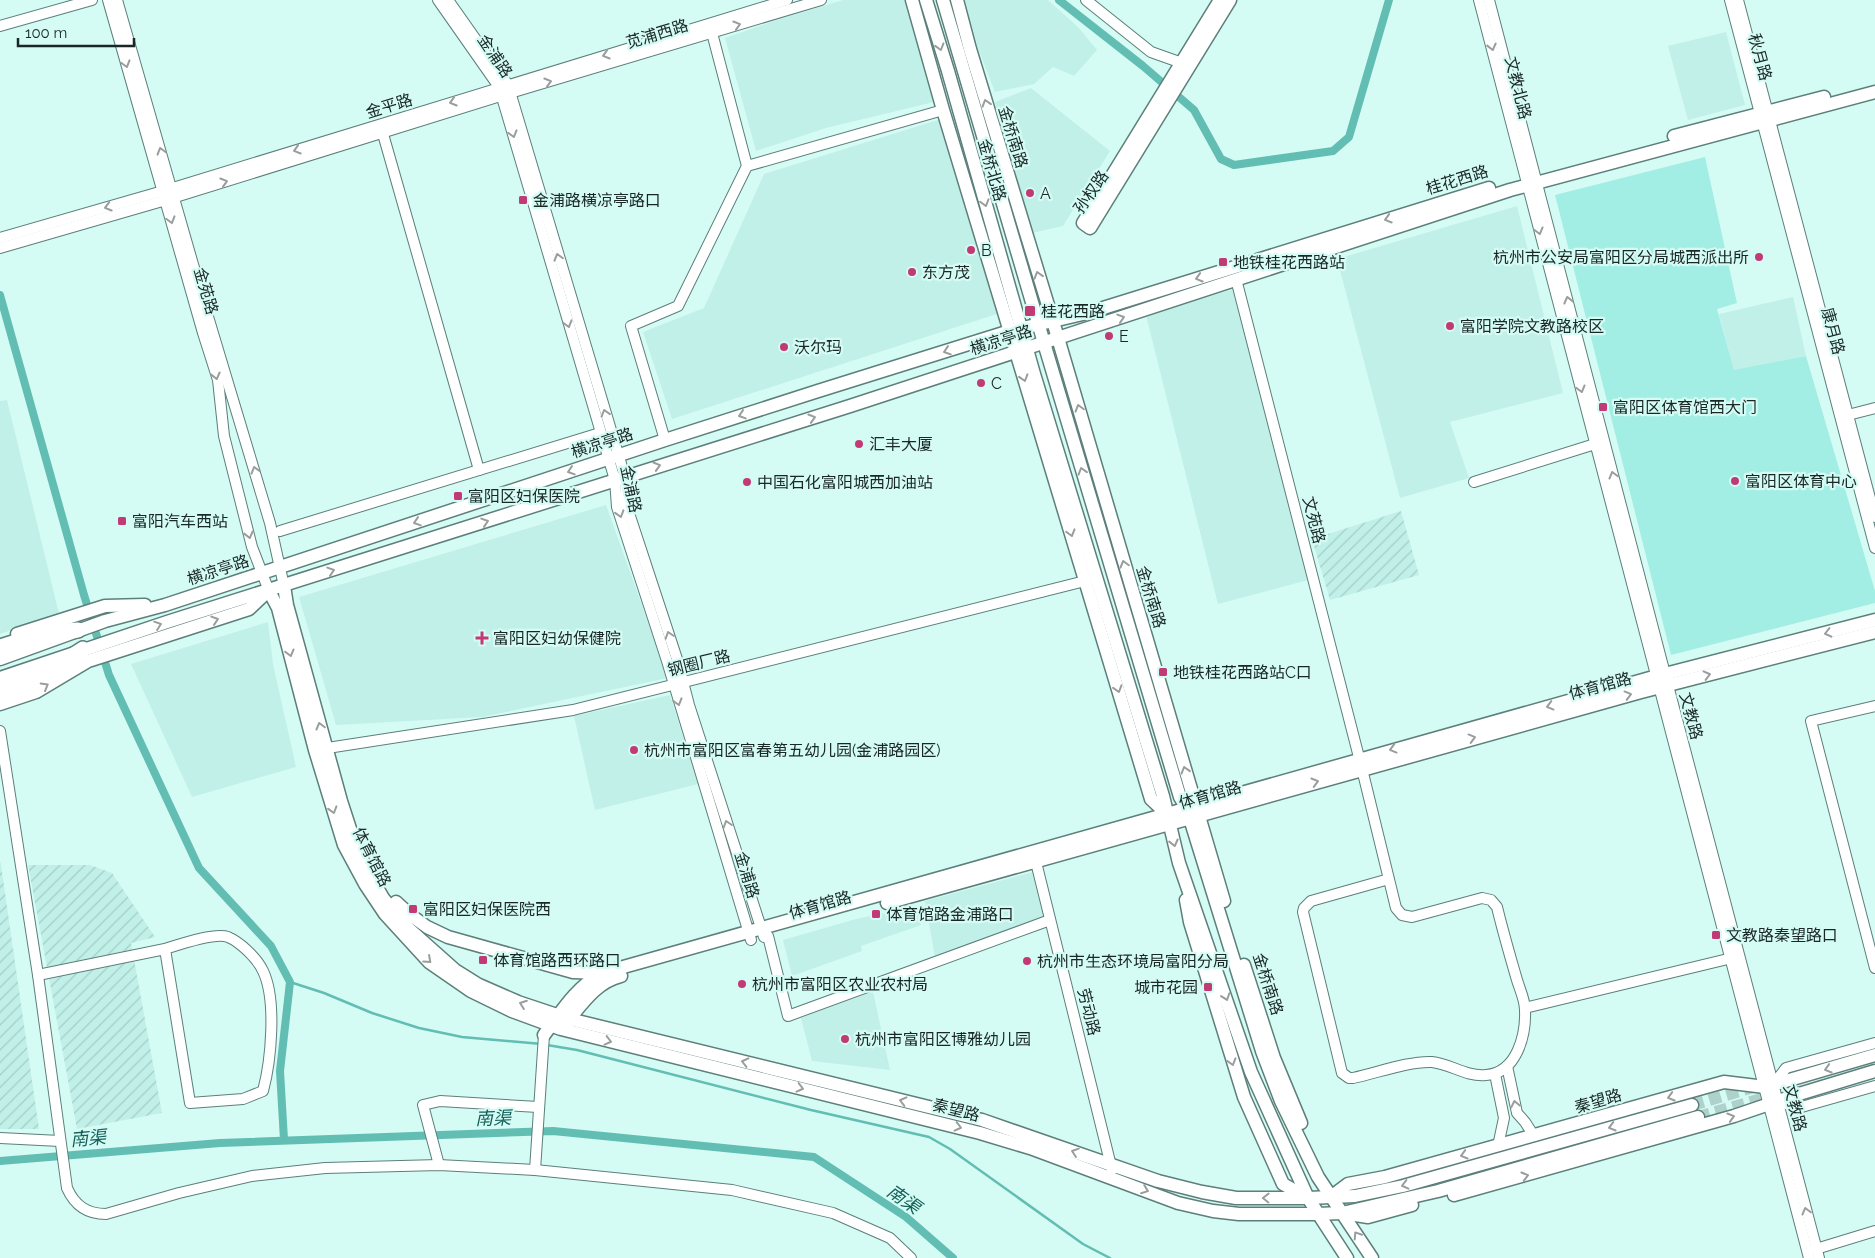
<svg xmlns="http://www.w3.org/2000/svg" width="1875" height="1258" viewBox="0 0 1875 1258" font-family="Raleway,'Noto Sans SC',sans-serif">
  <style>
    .built { fill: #c1f0e9 }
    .industrial { fill: url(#industrial-furrows) }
    .pitch { fill: #a3eee4 }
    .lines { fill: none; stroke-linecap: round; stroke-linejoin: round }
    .stream { stroke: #62bdb3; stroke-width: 2.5 }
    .canal { stroke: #62bdb3; stroke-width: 8 }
    .major-tunnel { stroke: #afd1cb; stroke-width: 12; stroke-dasharray: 12 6; stroke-linecap: butt }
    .minor-casing { stroke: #5c7f7a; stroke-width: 12 }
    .major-casing { stroke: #5c7f7a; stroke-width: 15 }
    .highway-casing { stroke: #5c7f7a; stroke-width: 18 }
    .minor { stroke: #fff; stroke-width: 10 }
    .major { stroke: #fff; stroke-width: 12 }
    .highway { stroke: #fff; stroke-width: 15 }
    .oneway { stroke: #989e9d }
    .poi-dot { fill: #c23a75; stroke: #d5fbf5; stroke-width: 2 }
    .labels { text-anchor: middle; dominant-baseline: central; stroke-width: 4.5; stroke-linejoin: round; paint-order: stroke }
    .street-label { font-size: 16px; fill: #192725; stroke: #d5fbf5 }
    .poi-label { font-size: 16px; fill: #192725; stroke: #d5fbf5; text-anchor: start }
    .water-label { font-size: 18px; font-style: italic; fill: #15615a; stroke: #d5fbf5 }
  </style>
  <defs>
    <pattern id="industrial-furrows" width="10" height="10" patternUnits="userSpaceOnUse" patternTransform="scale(1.25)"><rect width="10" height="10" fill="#c1f0e9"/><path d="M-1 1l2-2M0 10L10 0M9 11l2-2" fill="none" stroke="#a5cec8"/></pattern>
  </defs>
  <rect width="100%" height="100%" fill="#d5fbf5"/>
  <g class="built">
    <path d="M843 0H907L938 101 826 128 756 151 725 38 774 21Z"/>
    <path d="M965 0H1048L1078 27 1097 50 1074 76 1053 67 1034 84 995 92 978 48Z"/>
    <path d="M1726 32 1745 105 1688 120 1668 46Z"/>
    <path d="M1031 88 1110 151 1063 226 1032 233 995 102Z"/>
    <path d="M944 118 1003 312 672 419 643 332 704 308 764 174Z"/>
    <path d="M1517 206 1563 393 1450 422 1469 478 1400 498 1337 259Z"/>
    <path d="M1238 288 1312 579 1218 604 1146 315Z"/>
    <path d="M1793 297 1806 356 1734 371 1719 314Z"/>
    <path d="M7 400 59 614 0 634V401Z"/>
    <path d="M606 505 668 678 482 717 336 725 299 597Z"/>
    <path d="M268 622 273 664 296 767 192 797 131 664Z"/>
    <path d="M670 695 698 784 595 810 574 716Z"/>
    <path d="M1033 872 1044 918 935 957 925 901Z"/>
    <path d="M915 907 921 925 861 946 862 951 792 976 783 940 856 919Z"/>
    <path d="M872 987 890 1070 812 1061 801 1018Z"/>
  </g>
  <g class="industrial">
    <path d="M1401 511 1419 575 1330 600 1312 539Z"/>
    <path d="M0 862 1 865 39 1129H0Z"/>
    <path d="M28 865H90L112 873 155 937 131 943 162 1113 77 1129Z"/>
  </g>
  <path class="pitch" d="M1705 157 1737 303 1717 309 1734 370 1806 356 1875 591V603L1671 655 1555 195Z"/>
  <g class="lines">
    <g class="stream">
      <path d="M290 982 324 993 372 1013 419 1028 462 1037 542 1044"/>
      <path d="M547 1045 577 1050 811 1110 929 1137 950 1149 1083 1244 1110 1258"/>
    </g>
    <g class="canal">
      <path d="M1059 0 1143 66 1194 110 1221 159 1234 165 1333 151 1349 137 1389 0"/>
      <path d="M0 295 84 595 109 675 199 868 271 946 290 982 280 1071 284 1140"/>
      <path d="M0 1161 220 1143 553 1131 814 1157 906 1217 953 1258"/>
    </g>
    <g class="major-tunnel">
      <path d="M1692 1105 1757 1086"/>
      <path d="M1698 1117 1801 1088"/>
    </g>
    <defs>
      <g id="minor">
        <path d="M108 0 203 333 218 380 224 436 252 547 269 591"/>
        <path d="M117 0 209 320 270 523 284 586"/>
        <path d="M438 0 499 87 615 480 617 507 667 661 751 940"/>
        <path d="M448 0 508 85 625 477 626 504 677 659 689 705 764 937"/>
        <path d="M1086 0 1151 52 1182 63"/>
        <path d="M1479 0 1809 1258"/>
        <path d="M1489 0 1665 674 1819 1258"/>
        <path d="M1730 0 1875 548"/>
        <path d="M1738 0 1875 517"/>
        <path d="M0 26 92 0"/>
        <path d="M381 127 479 470"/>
        <path d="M747 166 943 110"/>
        <path d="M0 238 163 191 787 0"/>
        <path d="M0 248 166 200 510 93 821 0"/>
        <path d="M1236 279 1362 769 1396 908 1402 915 1412 917 1482 898 1491 900 1497 907C1503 932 1510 956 1517 980 1520 990 1525 1000 1525 1010 1526 1035 1517 1073 1486 1075 1466 1077 1451 1064 1432 1062 1408 1061 1377 1073 1353 1078H1349L1342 1073 1303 912 1304 908 1311 901 1389 879"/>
        <path d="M1848 415 1875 408"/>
        <path d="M665 440 631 326 678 306 747 166 712 33"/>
        <path d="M1474 482 1595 444"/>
        <path d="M280 531 600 433"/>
        <path d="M1875 706 1811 721 1875 968"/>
        <path d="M0 731 38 975 67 1188C75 1206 87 1214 106 1214L179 1193 252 1176 325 1168 439 1165 535 1170 732 1190 833 1213 890 1238 911 1258"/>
        <path d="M321 749 573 710 1085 581"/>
        <path d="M1034 854 1112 1170"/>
        <path d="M768 936 788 1016 1050 920"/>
        <path d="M38 975 165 949 190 1103 243 1099 263 1091C271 1061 277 1000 263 971 257 958 240 942 228 937 215 932 178 945 165 949"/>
        <path d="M1525 1008 1732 958"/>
        <path d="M1507 1066 1517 1113 1525 1122 1534 1136"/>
        <path d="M1495 1074 1504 1118 1498 1146"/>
        <path d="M1773 1085 1786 1068 1875 1043"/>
        <path d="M1777 1101 1798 1108 1875 1086"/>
        <path d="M0 1138 60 1141"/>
        <path d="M439 1165 423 1105 440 1101 538 1107"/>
        <path d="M535 1170 544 1035"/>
        <path d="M1816 1249 1875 1231"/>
      </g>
      <g id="major">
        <path d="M912 0 943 110 1151 799 1167 814"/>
        <path d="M926 0 948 71 1034 374 1163 796 1179 863 1251 1072 1308 1198 1347 1258"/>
        <path d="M943 0 1044 343 1180 797 1187 809 1262 1051 1281 1101 1318 1177 1372 1258"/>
        <path d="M957 0 970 49 1058 338 1224 901"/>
        <path d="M1220 0 1083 223 1090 228 1230 0"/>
        <path d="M1674 136 1824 97"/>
        <path d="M284 586 287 605 341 801 354 841 368 872 383 898 409 929 455 970 479 985 518 1002 569 1019 982 1120 1158 1181 1202 1192 1236 1198H1308L1355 1196 1403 1186 1692 1105"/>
        <path d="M269 591 278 608 315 750 344 845 365 884 385 914 429 962 471 991 512 1011 561 1029 980 1133 1030 1148 1178 1203 1213 1211 1239 1214H1317L1342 1213 1438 1191 1698 1117"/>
        <path d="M17 634 105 606 145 605"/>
        <path d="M0 659 105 621 165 605 665 440 818 391 1010 331 1087 313 1489 188"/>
        <path d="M0 678 167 622 850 406 1510 190 1875 92"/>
        <path d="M0 704 36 692 88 661 249 609 267 592"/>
        <path d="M1186 900 1190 922 1244 1097 1283 1184 1306 1197"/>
        <path d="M396 902 409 914 427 927 448 937 573 972 602 973"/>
        <path d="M887 903 1641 692 1875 632"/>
        <path d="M1244 965 1274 1058 1301 1123"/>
        <path d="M566 1023C582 1004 596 982 621 976"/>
        <path d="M544 1035C561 1012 576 987 602 973L1657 676 1875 620"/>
        <path d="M1454 1195 1734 1116 1799 1094 1875 1071"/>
        <path d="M1332 1196 1348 1184 1385 1177 1724 1082 1765 1087 1875 1055"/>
        <path d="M1349 1214 1368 1217 1412 1205"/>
      </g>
      <g id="highway">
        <path d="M0 647 45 633 78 630"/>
        <path d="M0 691 36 679 83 649"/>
      </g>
    </defs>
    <use href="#minor" class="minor-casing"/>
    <use href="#major" class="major-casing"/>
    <use href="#highway" class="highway-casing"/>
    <use href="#minor" class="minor"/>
    <use href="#major" class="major"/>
    <use href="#highway" class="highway"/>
  </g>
  <defs><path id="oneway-chevron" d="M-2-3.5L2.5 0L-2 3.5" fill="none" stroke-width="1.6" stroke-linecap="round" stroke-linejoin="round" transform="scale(1.25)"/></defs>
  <g class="oneway">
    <use href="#oneway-chevron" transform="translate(737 25) rotate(-17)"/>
    <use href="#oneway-chevron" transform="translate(940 47) rotate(73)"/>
    <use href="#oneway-chevron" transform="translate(1492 47) rotate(76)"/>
    <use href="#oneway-chevron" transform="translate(606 55) rotate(163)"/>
    <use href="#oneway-chevron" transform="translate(126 64) rotate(74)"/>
    <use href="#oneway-chevron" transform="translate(548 82) rotate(-17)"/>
    <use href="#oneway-chevron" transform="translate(453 102) rotate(163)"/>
    <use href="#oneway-chevron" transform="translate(986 103) rotate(-107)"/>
    <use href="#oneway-chevron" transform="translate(513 134) rotate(74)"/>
    <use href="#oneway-chevron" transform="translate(297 150) rotate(163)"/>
    <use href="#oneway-chevron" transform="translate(161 151) rotate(-106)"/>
    <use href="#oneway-chevron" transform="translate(224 182) rotate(-17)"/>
    <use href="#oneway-chevron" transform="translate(985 203) rotate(74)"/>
    <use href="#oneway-chevron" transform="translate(108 207) rotate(164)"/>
    <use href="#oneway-chevron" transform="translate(1388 219) rotate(163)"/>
    <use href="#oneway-chevron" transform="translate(171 220) rotate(74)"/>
    <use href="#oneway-chevron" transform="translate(1539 231) rotate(75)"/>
    <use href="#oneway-chevron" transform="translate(558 257) rotate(-106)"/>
    <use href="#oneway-chevron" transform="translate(1038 275) rotate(-107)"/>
    <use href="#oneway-chevron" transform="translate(1199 278) rotate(163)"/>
    <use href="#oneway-chevron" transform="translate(1568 300) rotate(-104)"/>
    <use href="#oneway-chevron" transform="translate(1121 318) rotate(-18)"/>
    <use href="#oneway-chevron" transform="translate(568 324) rotate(74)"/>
    <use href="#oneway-chevron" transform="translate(947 351) rotate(162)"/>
    <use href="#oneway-chevron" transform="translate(216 376) rotate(76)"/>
    <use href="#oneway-chevron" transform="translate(1024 378) rotate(73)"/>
    <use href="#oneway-chevron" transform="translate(1581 389) rotate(75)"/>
    <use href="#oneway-chevron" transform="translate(1079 408) rotate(-106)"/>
    <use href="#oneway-chevron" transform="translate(605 413) rotate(-107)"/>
    <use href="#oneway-chevron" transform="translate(742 415) rotate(162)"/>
    <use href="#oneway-chevron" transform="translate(812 418) rotate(-17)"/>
    <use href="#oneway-chevron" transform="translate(657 466) rotate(-17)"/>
    <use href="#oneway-chevron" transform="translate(255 470) rotate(-106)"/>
    <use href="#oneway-chevron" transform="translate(571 471) rotate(162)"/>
    <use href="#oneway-chevron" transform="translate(1082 471) rotate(-107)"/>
    <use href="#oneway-chevron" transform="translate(1613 475) rotate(-105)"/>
    <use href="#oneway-chevron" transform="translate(620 514) rotate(73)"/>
    <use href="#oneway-chevron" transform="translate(417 522) rotate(162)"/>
    <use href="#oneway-chevron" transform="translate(485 522) rotate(-18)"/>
    <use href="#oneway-chevron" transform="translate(1071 533) rotate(74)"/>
    <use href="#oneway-chevron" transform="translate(249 535) rotate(76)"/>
    <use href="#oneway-chevron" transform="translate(1124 564) rotate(-106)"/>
    <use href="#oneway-chevron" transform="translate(331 571) rotate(-18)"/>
    <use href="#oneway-chevron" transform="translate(215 620) rotate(-18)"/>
    <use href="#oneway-chevron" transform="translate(158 625) rotate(-19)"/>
    <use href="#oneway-chevron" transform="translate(1828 633) rotate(166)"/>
    <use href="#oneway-chevron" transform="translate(669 635) rotate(-108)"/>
    <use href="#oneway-chevron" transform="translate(290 653) rotate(75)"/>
    <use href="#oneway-chevron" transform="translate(1707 675) rotate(-14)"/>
    <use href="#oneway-chevron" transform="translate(45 686) rotate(-30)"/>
    <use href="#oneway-chevron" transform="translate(1118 689) rotate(73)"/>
    <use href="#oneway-chevron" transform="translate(1628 695) rotate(-15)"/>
    <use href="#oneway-chevron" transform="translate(678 702) rotate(74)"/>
    <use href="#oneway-chevron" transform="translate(1550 706) rotate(165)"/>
    <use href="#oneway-chevron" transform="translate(320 726) rotate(-105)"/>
    <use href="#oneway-chevron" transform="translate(1472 738) rotate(-15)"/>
    <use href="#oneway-chevron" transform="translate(1393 749) rotate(165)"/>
    <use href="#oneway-chevron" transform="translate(1185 770) rotate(-107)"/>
    <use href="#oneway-chevron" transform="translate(1315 782) rotate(-16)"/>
    <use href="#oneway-chevron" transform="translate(333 810) rotate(73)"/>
    <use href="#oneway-chevron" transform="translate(727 824) rotate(-108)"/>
    <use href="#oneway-chevron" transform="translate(1174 843) rotate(76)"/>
    <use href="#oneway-chevron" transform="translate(428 960) rotate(42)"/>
    <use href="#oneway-chevron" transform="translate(1226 997) rotate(71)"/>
    <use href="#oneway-chevron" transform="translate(523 1004) rotate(-160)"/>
    <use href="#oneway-chevron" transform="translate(608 1041) rotate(14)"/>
    <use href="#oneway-chevron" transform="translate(745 1062) rotate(-166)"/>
    <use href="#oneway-chevron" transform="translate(1232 1062) rotate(73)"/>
    <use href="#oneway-chevron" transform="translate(1828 1069) rotate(163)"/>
    <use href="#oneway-chevron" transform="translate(800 1088) rotate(14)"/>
    <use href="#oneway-chevron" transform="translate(1671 1097) rotate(164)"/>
    <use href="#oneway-chevron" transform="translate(903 1101) rotate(-166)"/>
    <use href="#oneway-chevron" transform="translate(1515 1104) rotate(-102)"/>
    <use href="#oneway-chevron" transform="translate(1731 1117) rotate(-17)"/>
    <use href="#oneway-chevron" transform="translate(958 1127) rotate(14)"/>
    <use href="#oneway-chevron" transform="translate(1612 1127) rotate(164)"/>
    <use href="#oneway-chevron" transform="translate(1075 1152) rotate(-161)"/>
    <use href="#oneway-chevron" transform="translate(1464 1155) rotate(164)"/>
    <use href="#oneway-chevron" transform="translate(1525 1176) rotate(-16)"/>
    <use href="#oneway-chevron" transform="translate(1405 1185) rotate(166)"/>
    <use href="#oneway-chevron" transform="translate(1145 1190) rotate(21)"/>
    <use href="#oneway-chevron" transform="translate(1266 1198) rotate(-179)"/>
    <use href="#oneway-chevron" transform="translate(1806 1211) rotate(-105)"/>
    <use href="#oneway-chevron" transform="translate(1357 1235) rotate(-123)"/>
  </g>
  <g class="poi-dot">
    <circle cx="1030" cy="193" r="5"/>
    <rect x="518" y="195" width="10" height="10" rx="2.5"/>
    <circle cx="971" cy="250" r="5"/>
    <circle cx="1759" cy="257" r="5"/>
    <rect x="1218" y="257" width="10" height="10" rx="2.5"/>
    <circle cx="912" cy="272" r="5"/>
    <rect x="1024" y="305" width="12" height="12" rx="2.5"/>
    <circle cx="1450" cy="326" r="5"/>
    <circle cx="1109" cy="336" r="5"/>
    <circle cx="784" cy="347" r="5"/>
    <circle cx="981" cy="383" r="5"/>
    <rect x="1598" y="402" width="10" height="10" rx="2.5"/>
    <circle cx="859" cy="444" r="5"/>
    <circle cx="1735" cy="481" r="5"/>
    <circle cx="747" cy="482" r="5"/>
    <rect x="453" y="491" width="10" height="10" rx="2.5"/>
    <rect x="117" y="516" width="10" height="10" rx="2.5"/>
    <path d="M479.5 630.5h5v5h5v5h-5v5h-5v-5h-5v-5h5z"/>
    <rect x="1158" y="667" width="10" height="10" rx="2.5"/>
    <circle cx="634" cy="750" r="5"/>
    <rect x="408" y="904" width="10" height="10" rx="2.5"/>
    <rect x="871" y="909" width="10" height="10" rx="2.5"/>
    <rect x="1711" y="930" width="10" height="10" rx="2.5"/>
    <rect x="478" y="955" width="10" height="10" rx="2.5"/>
    <circle cx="1027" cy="961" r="5"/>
    <circle cx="742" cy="984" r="5"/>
    <rect x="1203" y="982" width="10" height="10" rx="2.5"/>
    <circle cx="845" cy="1039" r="5"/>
  </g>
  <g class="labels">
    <g class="street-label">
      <text transform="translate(657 34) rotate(-17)">苋浦西路</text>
      <text transform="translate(495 56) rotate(56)">金浦路</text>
      <text transform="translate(1760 57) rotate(75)">秋月路</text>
      <text transform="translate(1518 88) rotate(76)">文教北路</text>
      <text transform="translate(389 106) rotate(-17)">金平路</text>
      <text transform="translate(1013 137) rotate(73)">金桥南路</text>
      <text transform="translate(992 170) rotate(74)">金桥北路</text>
      <text transform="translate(1457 180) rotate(-17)">桂花西路</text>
      <text transform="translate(1091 192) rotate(-55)">孙权路</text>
      <text transform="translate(206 291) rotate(74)">金苑路</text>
      <text transform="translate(1833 331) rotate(75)">康月路</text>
      <text transform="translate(1001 340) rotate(-18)">横凉亭路</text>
      <text transform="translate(602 443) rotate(-18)">横凉亭路</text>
      <text transform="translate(631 489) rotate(78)">金浦路</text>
      <text transform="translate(1314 520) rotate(76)">文苑路</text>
      <text transform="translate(218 570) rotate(-18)">横凉亭路</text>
      <text transform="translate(1151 597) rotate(73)">金桥南路</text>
      <text transform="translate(699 663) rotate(-14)">钢圈厂路</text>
      <text transform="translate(1600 686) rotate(-15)">体育馆路</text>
      <text transform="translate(1691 716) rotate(75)">文教路</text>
      <text transform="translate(1210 795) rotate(-16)">体育馆路</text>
      <text transform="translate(372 857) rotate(63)">体育馆路</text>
      <text transform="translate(747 875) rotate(73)">金浦路</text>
      <text transform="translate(820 905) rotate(-16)">体育馆路</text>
      <text transform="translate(1268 984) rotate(72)">金桥南路</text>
      <text transform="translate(1089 1012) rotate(76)">劳动路</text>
      <text transform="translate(1598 1101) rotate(-16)">秦望路</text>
      <text transform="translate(1795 1108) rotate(75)">文教路</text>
      <text transform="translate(956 1110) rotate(14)">秦望路</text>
    </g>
    <g class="poi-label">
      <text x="1040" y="193">A</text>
      <text x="533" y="200">金浦路横凉亭路口</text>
      <text x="981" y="250">B</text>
      <text x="1749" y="257" text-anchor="end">杭州市公安局富阳区分局城西派出所</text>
      <text x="1233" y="262">地铁桂花西路站</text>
      <text x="922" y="272">东方茂</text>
      <text x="1041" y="311">桂花西路</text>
      <text x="1460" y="326">富阳学院文教路校区</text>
      <text x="1119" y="336">E</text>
      <text x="794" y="347">沃尔玛</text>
      <text x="991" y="383">C</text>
      <text x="1613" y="407">富阳区体育馆西大门</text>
      <text x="869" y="444">汇丰大厦</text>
      <text x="1745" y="481">富阳区体育中心</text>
      <text x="757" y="482">中国石化富阳城西加油站</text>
      <text x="468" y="496">富阳区妇保医院</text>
      <text x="132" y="521">富阳汽车西站</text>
      <text x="493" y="638">富阳区妇幼保健院</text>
      <text x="1173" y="672">地铁桂花西路站C口</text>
      <text x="644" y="750">杭州市富阳区富春第五幼儿园(金浦路园区)</text>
      <text x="423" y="909">富阳区妇保医院西</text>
      <text x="886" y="914">体育馆路金浦路口</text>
      <text x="1726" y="935">文教路秦望路口</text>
      <text x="493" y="960">体育馆路西环路口</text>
      <text x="1037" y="961">杭州市生态环境局富阳分局</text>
      <text x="752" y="984">杭州市富阳区农业农村局</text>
      <text x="1198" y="987" text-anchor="end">城市花园</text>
      <text x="855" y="1039">杭州市富阳区博雅幼儿园</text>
    </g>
    <g class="water-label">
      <text transform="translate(493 1118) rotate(-2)">南渠</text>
      <text transform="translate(88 1138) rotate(-5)">南渠</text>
      <text transform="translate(904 1199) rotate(35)">南渠</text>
    </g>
  </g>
  <path d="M18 38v8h116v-8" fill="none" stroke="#192725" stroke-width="2.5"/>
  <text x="25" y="38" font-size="15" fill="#192725" stroke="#d5fbf5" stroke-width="4" paint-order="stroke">100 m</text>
</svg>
